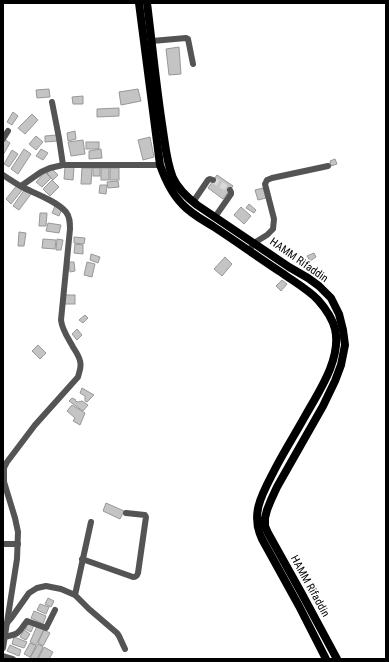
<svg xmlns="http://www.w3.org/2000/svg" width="389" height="662" viewBox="0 0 389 662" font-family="'Roboto Condensed',sans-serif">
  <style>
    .building { fill: #c4c4c4; stroke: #989898 }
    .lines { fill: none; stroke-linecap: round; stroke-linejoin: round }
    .minor-tunnel { stroke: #d9d9d9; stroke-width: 6; stroke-dasharray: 6 3; stroke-linecap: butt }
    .minor { stroke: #545454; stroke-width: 6 }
    .major { stroke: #000; stroke-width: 8 }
    .labels { text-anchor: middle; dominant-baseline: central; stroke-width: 3; stroke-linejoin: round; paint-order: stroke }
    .street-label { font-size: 11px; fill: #000; stroke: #fff }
  </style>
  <rect width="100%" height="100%" fill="#fff"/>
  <g class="building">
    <path d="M179 47 181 74 169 75 166 49Z"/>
    <path d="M49 89 50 97 37 98 36 90Z"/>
    <path d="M138 89 141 101 121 105 119 92Z"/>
    <path d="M83 96V104H73L72 97Z"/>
    <path d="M119 108V116L97 117V109Z"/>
    <path d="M13 112 18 116 12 125 7 122Z"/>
    <path d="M32 114 38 120 25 134 18 128Z"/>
    <path d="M75 131 76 139 68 141 67 133Z"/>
    <path d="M57 135V141L45 142V136Z"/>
    <path d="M36 136 43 142 36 150 29 144Z"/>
    <path d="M150 137 154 157 143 160 138 140Z"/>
    <path d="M4 139 10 143 3 155V140Z"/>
    <path d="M83 140 85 154 71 156 68 142Z"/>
    <rect x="86" y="142" width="13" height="7"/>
    <path d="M24 149 31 154 18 174 11 169Z"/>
    <path d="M41 149 48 153 43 160 36 156Z"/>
    <path d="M101 149 102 158 89 159V151Z"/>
    <path d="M12 150 18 154 9 167 4 164Z"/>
    <path d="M335 159 337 164 331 166 330 161Z"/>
    <path d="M65 167H74L73 180 64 179Z"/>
    <path d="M82 168H92L91 184H81Z"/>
    <rect x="93" y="168" width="7" height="8"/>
    <rect x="101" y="168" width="8" height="12"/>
    <rect x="110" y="168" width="9" height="12"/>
    <path d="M52 169 58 175 53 180 47 173Z"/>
    <path d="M45 172 51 178 42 187 36 182Z"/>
    <path d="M217 175 233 186 223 199 208 188Z"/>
    <path d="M52 180 59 187 50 196 43 189Z"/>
    <path d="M118 181 119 187 108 188 107 182Z"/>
    <path d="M18 184 23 189 11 204 6 199Z"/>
    <path d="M100 185H107L106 194 99 193Z"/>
    <path d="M263 188 266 198 258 200 255 190Z"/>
    <path d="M25 189 31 194 19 210 13 206Z"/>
    <path d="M249 204 256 210 254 213 246 208Z"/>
    <path d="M55 206 62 209 59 216 52 213Z"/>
    <path d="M241 207 251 216 244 224 234 215Z"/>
    <path d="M40 213H47L46 226H39Z"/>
    <path d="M48 223 61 225 59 233 46 231Z"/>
    <path d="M19 232 26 233 24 246H18Z"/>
    <path d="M74 237 85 238 84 244 74 243Z"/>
    <path d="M43 239 56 240 55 249 42 248Z"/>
    <path d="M57 239 63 240 61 250H56Z"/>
    <path d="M75 244 83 245V254L74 253Z"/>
    <path d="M314 253 316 257 310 261 307 256Z"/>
    <path d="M91 254 100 257 98 263 90 260Z"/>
    <path d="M225 257 232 264 222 276 214 269Z"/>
    <path d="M69 262H74L75 271 70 272Z"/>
    <path d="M87 262 95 264 92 277 84 275Z"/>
    <path d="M282 280 287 284 281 291 276 286Z"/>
    <rect x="65" y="295" width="10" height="9"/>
    <path d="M85 315 88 318 83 323 79 320Z"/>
    <path d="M77 329 82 335 77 340 72 334Z"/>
    <path d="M38 345 46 353 40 359 32 351Z"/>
    <path d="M82 388 94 395 87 402 85 401V396L80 393Z"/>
    <path d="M72 398 76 400 75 401 78 402 82 401 88 405 83 411 69 401Z"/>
    <path d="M72 405 85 413 80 425 73 421 75 418 67 411Z"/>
    <path d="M106 503 124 511 120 519 103 511Z"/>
    <path d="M48 598 54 601 51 607 45 604Z"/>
    <path d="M40 604 49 607 46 614 37 610Z"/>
    <path d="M34 611 46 616 43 624 31 618Z"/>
    <path d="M29 622 34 625 31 632 25 629Z"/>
    <path d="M37 626 44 629 36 645 30 642Z"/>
    <path d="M24 630 30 634 26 640 20 637Z"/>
    <path d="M44 630 50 633 43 646 38 643Z"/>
    <path d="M14 637 27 642 24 648 12 644Z"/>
    <path d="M30 643 36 646 30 657 24 654Z"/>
    <path d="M38 644 43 647 37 659H32L30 658Z"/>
    <path d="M10 645 21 650 19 656 7 651Z"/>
    <path d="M44 647 53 652 49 659H38Z"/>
  </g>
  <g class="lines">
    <path class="minor-tunnel" d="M213 180 230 190"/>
    <g class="minor">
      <path d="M152 41 186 38 188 39 193 64"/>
      <path d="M52 102 59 138 63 165"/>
      <path d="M3 139 8 131"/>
      <path d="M3 175C9 179 15 183 22 187 34 193 57 201 66 212 70 217 70 223 70 229L61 320C62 330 68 338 73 347 76 352 79 356 80 361 82 367 79 372 78 377L35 425 7 462 4 468V482L15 518 18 532 17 559 3 648"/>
      <path d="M21 186 41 172 50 168 63 165H160"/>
      <path d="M193 202 208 180 210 179 213 180"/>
      <path d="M215 217 231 194V192L230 190"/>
      <path d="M249 251 254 243 267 235 273 229 274 219 265 184 267 180 272 178 328 166"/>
      <path d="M3 544H18"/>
      <path d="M82 559 133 577C136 577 137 576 138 573L146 517 145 515 126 513"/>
      <path d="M75 595 91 522"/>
      <path d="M7 623 12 617 29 593 37 588 46 586 61 589 75 595 89 609 117 633 119 636 125 649"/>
      <path d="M4 637C20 634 18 633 27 621L46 628 55 610"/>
      <path d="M3 656 13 659"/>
    </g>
    <g class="major">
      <path d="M139 3 160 165C165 179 171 193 182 204 191 214 203 220 214 227 237 242 259 258 282 273 293 281 309 290 318 300 326 309 332 317 335 329 342 359 318 393 304 418 294 436 283 453 274 471 262 494 250 514 262 539L299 606 326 659"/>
      <path d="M147 3C152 43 156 84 162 124 165 142 166 161 173 178 178 189 188 198 197 205L289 267 308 278 319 286 331 298 339 314 343 330 345 345 341 365 335 381 323 406 277 487 271 500 267 510 265 518V526L268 533 302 594 337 659"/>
    </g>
  </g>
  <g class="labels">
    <g class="street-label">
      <text transform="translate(299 260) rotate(35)">HAMM Rifaddin</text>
      <text transform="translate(310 586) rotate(61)">HAMM Rifaddin</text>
    </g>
  </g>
  <rect width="389" height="662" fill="none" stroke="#000000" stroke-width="8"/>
</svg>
